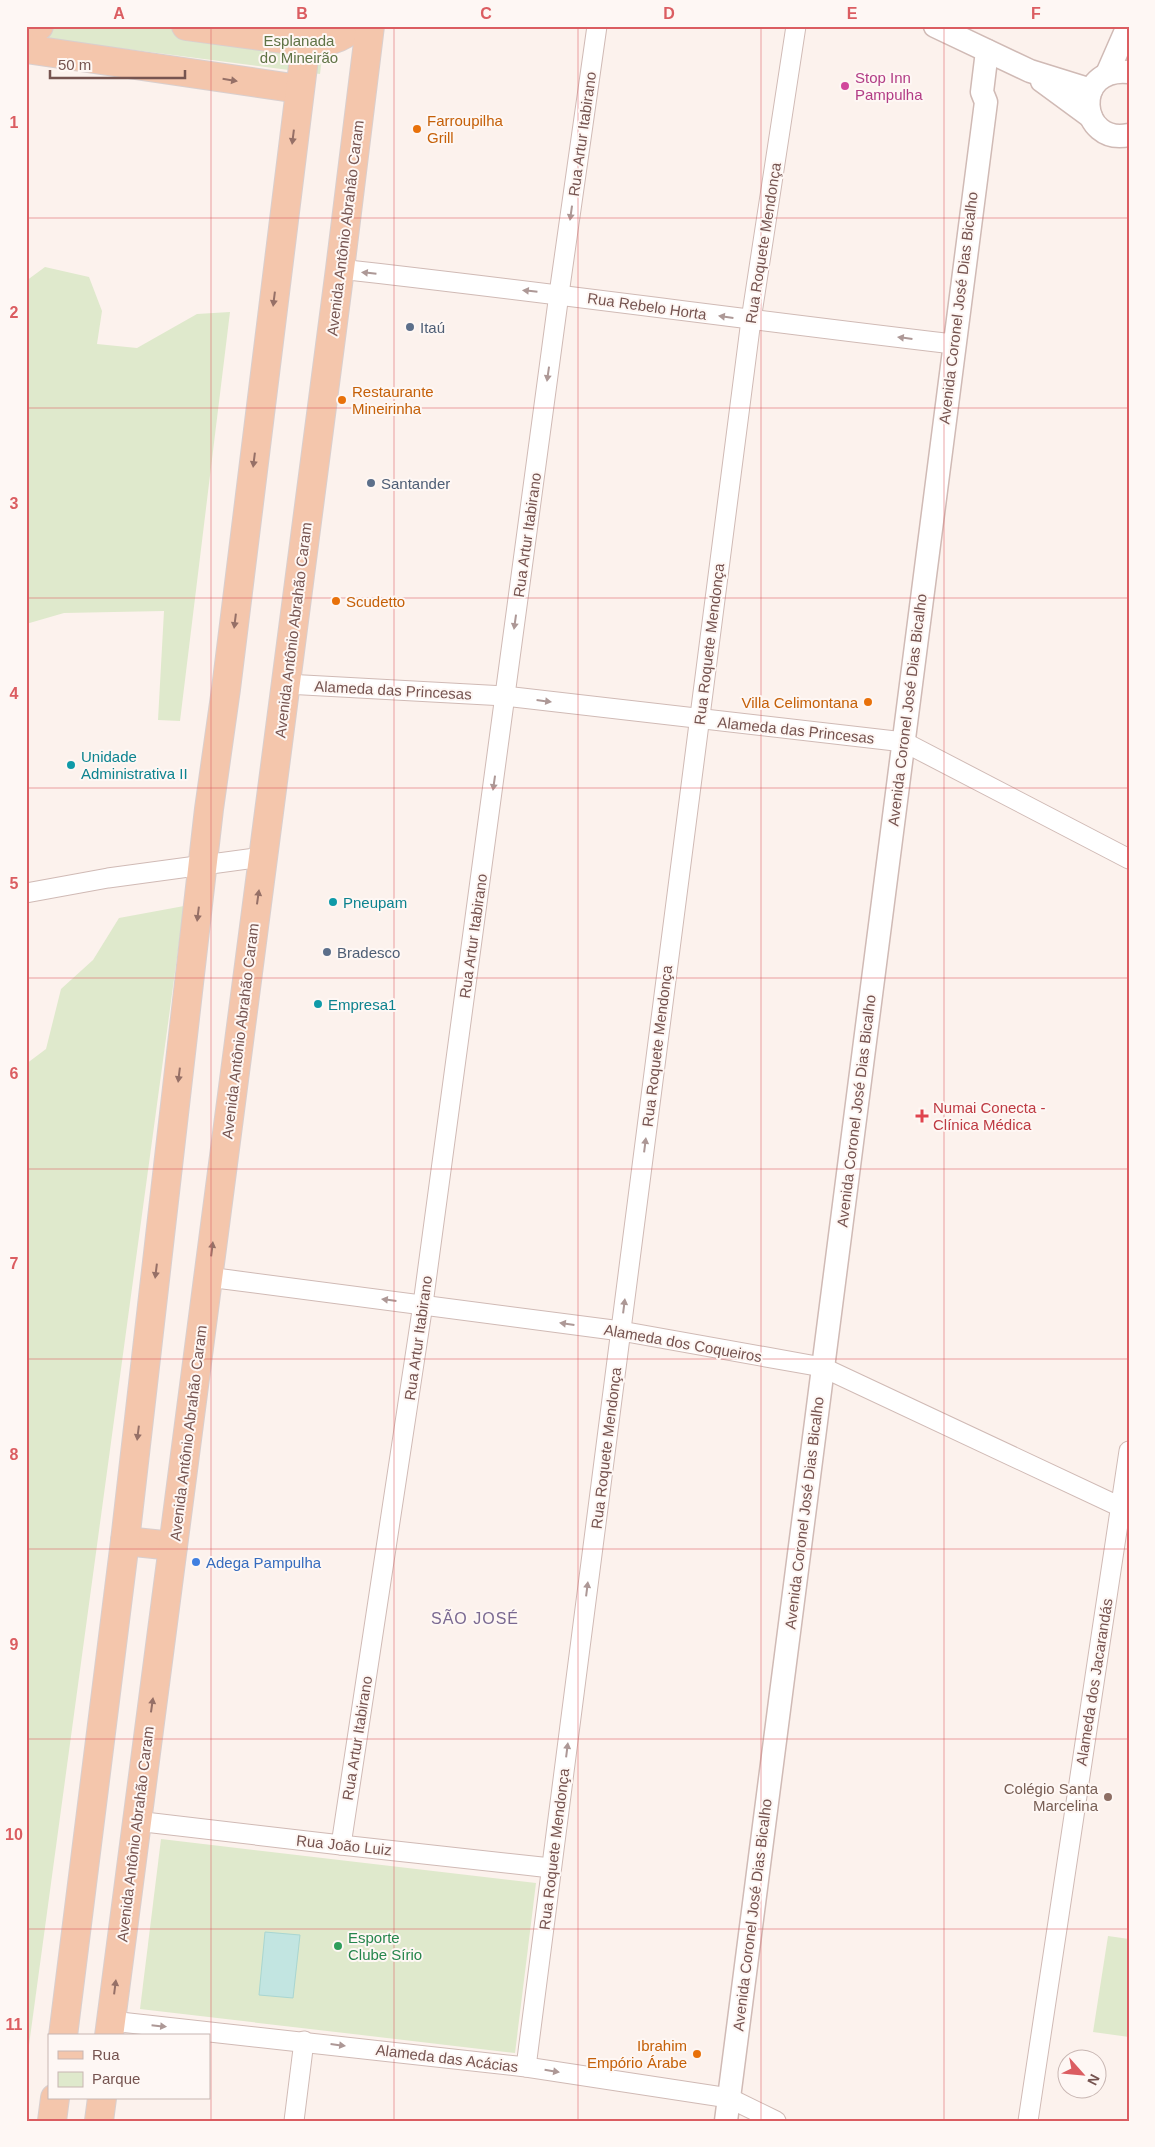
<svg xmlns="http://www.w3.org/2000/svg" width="1155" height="2147" viewBox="0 0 1155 2147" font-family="Helvetica,sans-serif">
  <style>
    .green { fill: #dfe9cc }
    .water { fill: #c2e5e1; stroke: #a9d6d1 }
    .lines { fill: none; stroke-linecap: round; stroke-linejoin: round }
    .minor-casing { stroke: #d0bab5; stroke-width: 21 }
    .tertiary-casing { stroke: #d0bab5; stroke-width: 25 }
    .primary-casing { stroke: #d9cfce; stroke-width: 30 }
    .minor { stroke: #fff; stroke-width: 19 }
    .tertiary { stroke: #fff; stroke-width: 22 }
    .primary { stroke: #f4c6ac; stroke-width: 28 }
    .oneway { fill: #967067 }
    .oneway2 { fill: #ad9896 }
    .grid { fill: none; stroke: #db5d61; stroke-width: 1; stroke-opacity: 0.55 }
    .hotel-dot { fill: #d1479c; stroke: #fef7f4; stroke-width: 2 }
    .food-dot { fill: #e8710a; stroke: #fef7f4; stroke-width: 2 }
    .service-dot { fill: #5c6f8a; stroke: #fef7f4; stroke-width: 2 }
    .culture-dot { fill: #0f9aa8; stroke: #fef7f4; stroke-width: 2 }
    .health-dot { fill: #e0444e; stroke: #fef7f4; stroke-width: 2 }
    .shop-dot { fill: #3f7fe0; stroke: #fef7f4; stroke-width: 2 }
    .education-dot { fill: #8d6e63; stroke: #fef7f4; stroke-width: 2 }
    .leisure-dot { fill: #2e9e5b; stroke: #fef7f4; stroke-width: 2 }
    .labels { text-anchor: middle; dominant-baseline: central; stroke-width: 4; stroke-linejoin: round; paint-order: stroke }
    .park-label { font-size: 15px; fill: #607446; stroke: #fef7f4 }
    .hotel-label { font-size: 15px; fill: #b23c85; stroke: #fef7f4; text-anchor: start }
    .food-label { font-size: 15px; fill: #c56008; stroke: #fef7f4; text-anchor: start }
    .street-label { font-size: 15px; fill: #765450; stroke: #fef7f4 }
    .service-label { font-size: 15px; fill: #4e5e75; stroke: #fef7f4; text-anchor: start }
    .culture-label { font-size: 15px; fill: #0d838f; stroke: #fef7f4; text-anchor: start }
    .health-label { font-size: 15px; fill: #be3a42; stroke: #fef7f4; text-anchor: start }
    .shop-label { font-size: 15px; fill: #366cbe; stroke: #fef7f4; text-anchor: start }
    .education-label { font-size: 15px; fill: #785e54; stroke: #fef7f4; text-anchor: end }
    .leisure-label { font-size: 15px; fill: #27864d; stroke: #fef7f4; text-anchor: start }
    .neighbourhood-label { font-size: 16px; letter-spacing: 1px; fill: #7a6991; stroke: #fef7f4 }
    .neatline { fill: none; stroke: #db5d61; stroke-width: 2 }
    .grid-label { font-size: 16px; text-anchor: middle; font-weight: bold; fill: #db5d61 }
  </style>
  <rect width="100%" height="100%" fill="#fcf2ed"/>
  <g class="green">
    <path d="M26 26H326L320 74 26 36Z"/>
    <path d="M45 267 89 277 102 311 97 344 137 348 197 314 230 312 180 721 158 720 164 611 64 613 26 624V281Z"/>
    <path d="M184 906 26 2067V1064L46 1049 61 989 93 960 119 918Z"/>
    <path d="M161 1839 536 1883 515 2053 140 2009Z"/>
    <path d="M1108 1936 1129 1939V2037L1093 2032Z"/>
  </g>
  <path class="water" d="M265 1932 300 1935 293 1998 259 1995Z"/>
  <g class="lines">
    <defs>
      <g id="minor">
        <path d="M340 269C545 292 749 320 953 344"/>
        <path d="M286 684 505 696 904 742 1129 859"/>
        <path d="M26 893 108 878 263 857"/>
        <path d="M208 1277 621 1331 822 1367 1129 1511"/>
        <path d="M136 1821 341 1845 551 1868"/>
        <path d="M341 1845 423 1304 559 294 597 26"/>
        <path d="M111 2021 526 2067 729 2098 776 2121"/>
        <path d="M526 2067 751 320 796 26"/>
        <path d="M294 2121 304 2041"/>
        <path d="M1028 2121 1129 1451"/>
      </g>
      <g id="tertiary">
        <path d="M935 26 1030 71 1091 90"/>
        <path d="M1129 72C1071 66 1079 146 1129 135"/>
        <path d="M1107 74 1128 26"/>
        <path d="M1042 81 1091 117"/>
        <path d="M726 2121 986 102 982 92 987 51"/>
      </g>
      <g id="primary">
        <path d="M186 26 306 42C324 42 341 41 354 26"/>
        <path d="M26 32 39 26"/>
        <path d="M26 49 299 89"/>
        <path d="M125 1541 173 1546"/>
        <path d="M63 2036 125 1541 209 809 226 689 308 26"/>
        <path d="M109 2036 340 269 370 26"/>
        <path d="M52 2121 55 2098"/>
        <path d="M99 2121 102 2098"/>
      </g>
    </defs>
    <use href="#minor" class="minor-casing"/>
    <use href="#tertiary" class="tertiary-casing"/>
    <use href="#primary" class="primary-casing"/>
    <use href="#minor" class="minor"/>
    <use href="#tertiary" class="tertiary"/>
    <use href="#primary" class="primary"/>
  </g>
  <defs><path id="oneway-solid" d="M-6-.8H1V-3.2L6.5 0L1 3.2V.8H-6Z" transform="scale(1.25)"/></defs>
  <g class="oneway">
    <use href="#oneway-solid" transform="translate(230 80) rotate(9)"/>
    <use href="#oneway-solid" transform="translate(293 137) rotate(97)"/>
    <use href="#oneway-solid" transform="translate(274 299) rotate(97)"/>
    <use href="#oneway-solid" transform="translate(254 460) rotate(97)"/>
    <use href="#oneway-solid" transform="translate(235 621) rotate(97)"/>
    <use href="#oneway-solid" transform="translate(258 897) rotate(-82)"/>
    <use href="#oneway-solid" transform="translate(198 914) rotate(97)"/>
    <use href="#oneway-solid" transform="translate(179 1075) rotate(97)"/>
    <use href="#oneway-solid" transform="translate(212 1249) rotate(-83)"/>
    <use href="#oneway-solid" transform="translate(156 1271) rotate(97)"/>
    <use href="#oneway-solid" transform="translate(138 1433) rotate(97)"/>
    <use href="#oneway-solid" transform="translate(152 1705) rotate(-82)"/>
    <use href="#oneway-solid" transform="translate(115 1987) rotate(-83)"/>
  </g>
  <g class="oneway2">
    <use href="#oneway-solid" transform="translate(571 213) rotate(98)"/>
    <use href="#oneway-solid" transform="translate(369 273) rotate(-174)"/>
    <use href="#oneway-solid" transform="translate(530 291) rotate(-174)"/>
    <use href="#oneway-solid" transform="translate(726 317) rotate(-172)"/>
    <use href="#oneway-solid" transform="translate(905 338) rotate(-173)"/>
    <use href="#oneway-solid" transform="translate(548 374) rotate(98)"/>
    <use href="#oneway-solid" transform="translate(515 622) rotate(98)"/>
    <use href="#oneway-solid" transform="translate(544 701) rotate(7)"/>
    <use href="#oneway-solid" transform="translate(494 783) rotate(98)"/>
    <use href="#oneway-solid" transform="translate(645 1145) rotate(-83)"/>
    <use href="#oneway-solid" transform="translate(389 1300) rotate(-173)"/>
    <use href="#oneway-solid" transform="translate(624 1306) rotate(-83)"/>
    <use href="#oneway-solid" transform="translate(567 1324) rotate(-172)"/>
    <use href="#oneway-solid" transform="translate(587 1589) rotate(-83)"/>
    <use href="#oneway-solid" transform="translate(567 1750) rotate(-83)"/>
    <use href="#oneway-solid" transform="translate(159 2026) rotate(6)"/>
    <use href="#oneway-solid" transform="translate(338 2045) rotate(7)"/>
    <use href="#oneway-solid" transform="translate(552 2071) rotate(9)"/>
  </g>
  <path class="grid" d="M211 26V2121M394 26V2121M578 26V2121M761 26V2121M944 26V2121M26 218H1129M26 408H1129M26 598H1129M26 788H1129M26 978H1129M26 1169H1129M26 1359H1129M26 1549H1129M26 1739H1129M26 1929H1129"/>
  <circle class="hotel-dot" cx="845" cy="86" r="5"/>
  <g class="food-dot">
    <circle cx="417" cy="129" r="5"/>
    <circle cx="342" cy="400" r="5"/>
    <circle cx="336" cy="601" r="5"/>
    <circle cx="868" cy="702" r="5"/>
    <circle cx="697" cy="2054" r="5"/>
  </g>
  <g class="service-dot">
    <circle cx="410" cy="327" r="5"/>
    <circle cx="371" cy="483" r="5"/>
    <circle cx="327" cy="952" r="5"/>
  </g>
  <g class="culture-dot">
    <circle cx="71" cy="765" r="5"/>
    <circle cx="333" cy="902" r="5"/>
    <circle cx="318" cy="1004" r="5"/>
  </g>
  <path class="health-dot" d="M919.5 1108.5h5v5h5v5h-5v5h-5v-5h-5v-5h5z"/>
  <circle class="shop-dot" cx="196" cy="1562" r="5"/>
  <circle class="education-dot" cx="1108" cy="1797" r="5"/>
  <circle class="leisure-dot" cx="338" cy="1946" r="5"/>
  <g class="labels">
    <g class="park-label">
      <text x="299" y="40">Esplanada<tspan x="299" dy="17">do Mineirão</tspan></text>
    </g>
    <g class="hotel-label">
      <text x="855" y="77">Stop Inn<tspan x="855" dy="17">Pampulha</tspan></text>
    </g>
    <g class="food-label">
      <text x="427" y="120">Farroupilha<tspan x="427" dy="17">Grill</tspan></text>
      <text x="352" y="391">Restaurante<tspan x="352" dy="17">Mineirinha</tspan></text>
      <text x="346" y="601">Scudetto</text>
      <text x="858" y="702" text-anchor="end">Villa Celimontana</text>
      <text x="687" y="2045" text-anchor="end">Ibrahim<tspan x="687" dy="17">Empório Árabe</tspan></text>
    </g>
    <g class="street-label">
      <text transform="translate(582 134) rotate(-82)">Rua Artur Itabirano</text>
      <text transform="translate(345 228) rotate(-83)">Avenida Antônio Abrahão Caram</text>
      <text transform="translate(763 243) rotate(-81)">Rua Roquete Mendonça</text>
      <text transform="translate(647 306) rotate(8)">Rua Rebelo Horta</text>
      <text transform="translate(958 308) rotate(-83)">Avenida Coronel José Dias Bicalho</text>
      <text transform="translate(527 535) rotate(-82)">Rua Artur Itabirano</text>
      <text transform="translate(293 630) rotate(-83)">Avenida Antônio Abrahão Caram</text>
      <text transform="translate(709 644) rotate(-83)">Rua Roquete Mendonça</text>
      <text transform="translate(393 690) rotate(3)">Alameda das Princesas</text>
      <text transform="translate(907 710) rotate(-83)">Avenida Coronel José Dias Bicalho</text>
      <text transform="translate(796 730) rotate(6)">Alameda das Princesas</text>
      <text transform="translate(473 936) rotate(-82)">Rua Artur Itabirano</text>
      <text transform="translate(240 1031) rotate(-83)">Avenida Antônio Abrahão Caram</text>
      <text transform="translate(657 1046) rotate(-83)">Rua Roquete Mendonça</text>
      <text transform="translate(856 1111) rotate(-83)">Avenida Coronel José Dias Bicalho</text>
      <text transform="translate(418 1338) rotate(-82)">Rua Artur Itabirano</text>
      <text transform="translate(683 1343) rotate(10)">Alameda dos Coqueiros</text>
      <text transform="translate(188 1433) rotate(-83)">Avenida Antônio Abrahão Caram</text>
      <text transform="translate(606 1448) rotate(-83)">Rua Roquete Mendonça</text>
      <text transform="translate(804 1513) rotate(-83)">Avenida Coronel José Dias Bicalho</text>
      <text transform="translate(1094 1682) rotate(-81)">Alameda dos Jacarandás</text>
      <text transform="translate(357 1738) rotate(-81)">Rua Artur Itabirano</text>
      <text transform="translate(135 1834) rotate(-83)">Avenida Antônio Abrahão Caram</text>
      <text transform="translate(344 1845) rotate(6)">Rua João Luiz</text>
      <text transform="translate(554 1849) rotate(-83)">Rua Roquete Mendonça</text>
      <text transform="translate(752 1915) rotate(-83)">Avenida Coronel José Dias Bicalho</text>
      <text transform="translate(447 2058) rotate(7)">Alameda das Acácias</text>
    </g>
    <g class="service-label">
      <text x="420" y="327">Itaú</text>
      <text x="381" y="483">Santander</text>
      <text x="337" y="952">Bradesco</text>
    </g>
    <g class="culture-label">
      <text x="81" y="756">Unidade<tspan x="81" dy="17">Administrativa II</tspan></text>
      <text x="343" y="902">Pneupam</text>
      <text x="328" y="1004">Empresa1</text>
    </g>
    <g class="health-label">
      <text x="933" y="1107">Numai Conecta -<tspan x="933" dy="17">Clínica Médica</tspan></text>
    </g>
    <g class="shop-label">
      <text x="206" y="1562">Adega Pampulha</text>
    </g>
    <g class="education-label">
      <text x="1098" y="1788">Colégio Santa<tspan x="1098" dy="17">Marcelina</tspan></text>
    </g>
    <g class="leisure-label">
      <text x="348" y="1937">Esporte<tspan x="348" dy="17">Clube Sírio</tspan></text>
    </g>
    <g class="neighbourhood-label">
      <text x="475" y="1618">SÃO JOSÉ</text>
    </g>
  </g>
  <rect width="1155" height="2147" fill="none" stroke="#fef7f4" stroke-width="55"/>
  <rect x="48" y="2034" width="162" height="65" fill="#fef7f4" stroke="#c8b6b2"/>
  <rect x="58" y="2051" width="25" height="8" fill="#f4c6ac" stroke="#c8b6b2"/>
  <text x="92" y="2060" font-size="15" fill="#765450">Rua</text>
  <rect x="58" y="2072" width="25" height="15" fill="#dfe9cc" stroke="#c8b6b2"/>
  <text x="92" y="2084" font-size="15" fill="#765450">Parque</text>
  <g transform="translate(1082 2074) rotate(117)"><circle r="24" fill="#fef7f4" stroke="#c8b6b2"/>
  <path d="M0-4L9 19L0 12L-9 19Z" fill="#db5d61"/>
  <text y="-8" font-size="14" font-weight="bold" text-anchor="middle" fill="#765450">N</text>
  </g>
  <path d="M50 70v8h135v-8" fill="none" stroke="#765450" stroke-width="2.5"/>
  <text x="58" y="70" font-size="15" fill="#765450" stroke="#fef7f4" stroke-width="4" paint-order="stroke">50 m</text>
  <rect x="28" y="28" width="1100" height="2092" class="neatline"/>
  <g class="grid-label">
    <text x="119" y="19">A</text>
    <text x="302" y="19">B</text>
    <text x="486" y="19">C</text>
    <text x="669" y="19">D</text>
    <text x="852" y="19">E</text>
    <text x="1036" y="19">F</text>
    <text x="14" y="128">1</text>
    <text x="14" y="318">2</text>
    <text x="14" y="509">3</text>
    <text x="14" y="699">4</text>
    <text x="14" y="889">5</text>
    <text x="14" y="1079">6</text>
    <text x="14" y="1269">7</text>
    <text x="14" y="1460">8</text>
    <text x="14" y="1650">9</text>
    <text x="14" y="1840">10</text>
    <text x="14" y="2030">11</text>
  </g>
</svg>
